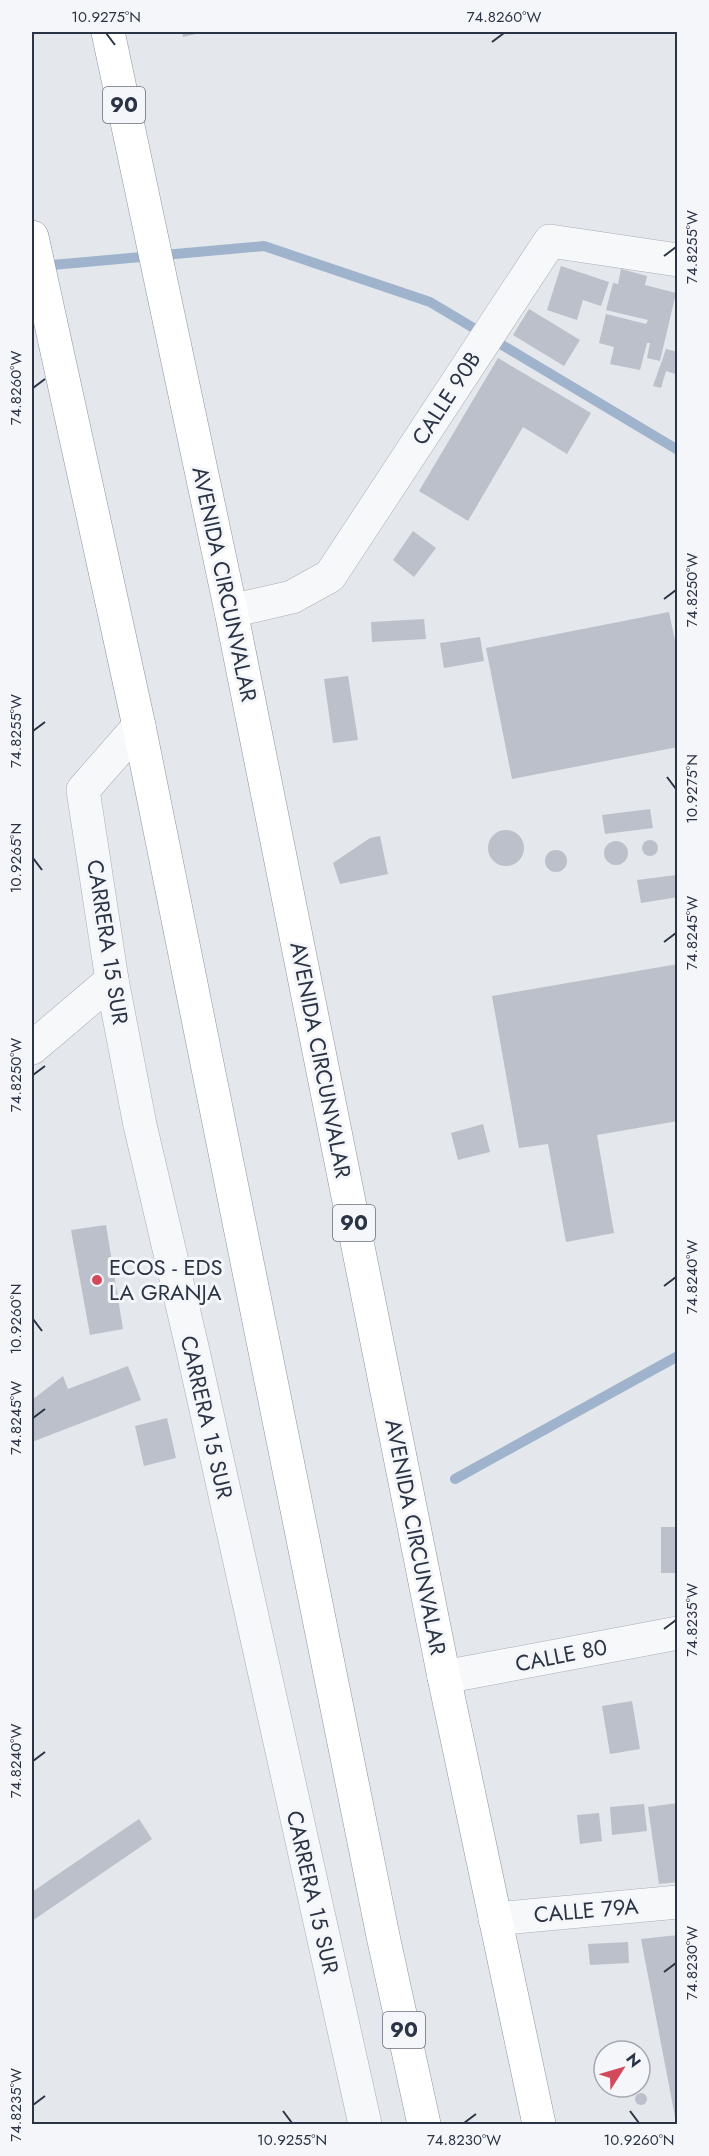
<svg xmlns="http://www.w3.org/2000/svg" width="709" height="2156" viewBox="0 0 709 2156" font-family="Jost,sans-serif">
  <style>
    .lines { fill: none; stroke-linecap: round; stroke-linejoin: round }
    .stream { stroke: #9fb4cc; stroke-width: 10 }
    .building { fill: #bbc0ca }
    .minor-casing { stroke: #a9aeb7; stroke-width: 34 }
    .trunk-casing { stroke: #8b94a3; stroke-width: 34 }
    .minor { stroke: #f7f8fa; stroke-width: 33 }
    .trunk { stroke: #fff; stroke-width: 33 }
    .ticks { fill: none; stroke: #2b3445; stroke-width: 2 }
    .poi-dot { fill: #d1495b; stroke: #f4f6f9; stroke-width: 2 }
    .labels { text-anchor: middle; dominant-baseline: central; stroke-width: 6; stroke-linejoin: round; paint-order: stroke }
    .shield { fill: #f4f6f9; stroke: #676e7b; stroke-width: 1.5 }
    .shield-label { font-size: 21px; font-weight: bold; fill: #2b3445 }
    .street-label { font-size: 22px; fill: #2b3445; stroke: #f4f6f9 }
    .poi-label { font-size: 22px; fill: #2b3445; stroke: #f4f6f9; text-anchor: start }
    .neatline { fill: none; stroke: #2b3445; stroke-width: 2 }
    .ticks-label { font-size: 15px; text-anchor: middle; fill: #2b3445 }
  </style>
  <rect width="100%" height="100%" fill="#e4e7ec"/>
  <g class="lines">
    <g class="stream">
      <path d="M41 266 264 246 430 302 678 450"/>
      <path d="M455 1479 678 1356"/>
    </g>
  </g>
  <g class="building">
    <path d="M182 32H204L183 37Z"/>
    <path d="M561 266 609 282 601 306 583 300 577 320 547 310Z"/>
    <path d="M621 269 647 276 645 285 676 293 660 361 647 358 650 343H647L640 370 610 364 614 347 599 343 606 314 646 324 648 320 606 310 613 283 618 284Z"/>
    <path d="M529 309 580 340 564 366 513 335Z"/>
    <path d="M666 349 678 352V375L666 371 661 388 653 386Z"/>
    <path d="M498 358 591 413 567 454 523 427 468 521 419 491Z"/>
    <path d="M413 531 436 548 414 577 393 560Z"/>
    <path d="M669 612 678 655V747L512 779 486 648Z"/>
    <path d="M424 619 426 639 372 642 371 622Z"/>
    <path d="M480 637 484 661 444 668 440 643Z"/>
    <path d="M348 676 358 740 333 743 324 679Z"/>
    <path d="M650 809 653 828 605 834 602 815Z"/>
    <circle cx="506" cy="848" r="18"/>
    <path d="M380 836 388 874 340 884 333 863 370 838Z"/>
    <circle cx="650" cy="848" r="8"/>
    <circle cx="616" cy="853" r="12"/>
    <circle cx="556" cy="861" r="11"/>
    <path d="M676 875 678 897 641 903 637 880Z"/>
    <path d="M678 964V1121L597 1135 614 1233 566 1242 548 1144 519 1148 492 996Z"/>
    <path d="M483 1124 490 1152 458 1160 451 1133Z"/>
    <path d="M106 1225 123 1329 90 1335 71 1230Z"/>
    <path d="M128 1366 141 1400 32 1442V1400L63 1376 68 1389Z"/>
    <path d="M167 1418 176 1458 144 1466 135 1426Z"/>
    <rect x="661" y="1527" width="17" height="46"/>
    <path d="M632 1701 640 1749 610 1754 602 1706Z"/>
    <path d="M678 1803V1882L659 1884 648 1807Z"/>
    <path d="M644 1804 647 1831 612 1835 610 1807Z"/>
    <path d="M599 1813 602 1841 580 1844 577 1815Z"/>
    <path d="M139 1819 152 1839 32 1921V1892Z"/>
    <path d="M678 1935V2122H676L641 1939Z"/>
    <path d="M628 1942 629 1963 590 1965 588 1944Z"/>
    <circle cx="641" cy="2099" r="6"/>
  </g>
  <g class="lines">
    <defs>
      <g id="minor">
        <path d="M231 611 292 597 330 576 550 241 678 260"/>
        <path d="M139 726 83 790 112 980 140 1125 193 1351 365 2124"/>
        <path d="M32 1048 112 980"/>
        <path d="M444 1677 678 1633"/>
        <path d="M495 1919 678 1902"/>
      </g>
      <g id="trunk">
        <path d="M108 32 231 611 444 1677 539 2124"/>
        <path d="M32 237 139 726 383 1936 424 2124"/>
      </g>
    </defs>
    <use href="#minor" class="minor-casing"/>
    <use href="#trunk" class="trunk-casing"/>
    <use href="#minor" class="minor"/>
    <use href="#trunk" class="trunk"/>
  </g>
  <path class="ticks" d="M106 33 115 45M492 42 504 33M664 256 676 247M33 388 45 379M664 599 676 590M33 731 45 722M667 777 676 789M33 858 42 870M664 942 676 933M33 1075 45 1066M664 1286 676 1277M33 1319 42 1331M33 1418 45 1409M664 1629 676 1620M33 1761 45 1752M664 1972 676 1963M33 2105 45 2096M283 2111 292 2123M630 2111 639 2123M464 2123 476 2114"/>
  <circle class="poi-dot" cx="97" cy="1280" r="6"/>
  <g class="labels">
    <g class="shield">
      <rect x="103" y="87" width="42" height="36" rx="4.5"/>
      <rect x="333" y="1205" width="42" height="36" rx="4.5"/>
      <rect x="383" y="2012" width="42" height="36" rx="4.5"/>
    </g>
    <g class="shield-label">
      <text x="124" y="105">90</text>
      <text x="354" y="1223">90</text>
      <text x="404" y="2030">90</text>
    </g>
    <g class="street-label">
      <text transform="translate(446 398) rotate(-57)">CALLE 90B</text>
      <text transform="translate(225 584) rotate(78)">AVENIDA CIRCUNVALAR</text>
      <text transform="translate(108 942) rotate(81)">CARRERA 15 SUR</text>
      <text transform="translate(321 1060) rotate(79)">AVENIDA CIRCUNVALAR</text>
      <text transform="translate(207 1417) rotate(77)">CARRERA 15 SUR</text>
      <text transform="translate(416 1537) rotate(79)">AVENIDA CIRCUNVALAR</text>
      <text transform="translate(561 1655) rotate(-11)">CALLE 80</text>
      <text transform="translate(313 1892) rotate(77)">CARRERA 15 SUR</text>
      <text transform="translate(586 1910) rotate(-5)">CALLE 79A</text>
    </g>
    <g class="poi-label">
      <text x="109" y="1267">ECOS - EDS<tspan x="109" dy="25">LA GRANJA</tspan></text>
    </g>
  </g>
  <rect width="709" height="2156" fill="none" stroke="#f4f6f9" stroke-width="66"/>
  <g transform="translate(622 2069) rotate(53)"><circle r="28" fill="#f4f6f9" stroke="#a4a8b1" stroke-width="1.5"/>
  <path d="M0-4.5L10 22L0 15L-10 22Z" fill="#d1495b"/>
  <text y="-9" font-size="16" font-weight="bold" text-anchor="middle" fill="#2b3445">N</text>
  </g>
  <rect x="33" y="33" width="643" height="2090" class="neatline"/>
  <g class="ticks-label">
    <text x="106" y="22">10.9275°N</text>
    <text x="504" y="22">74.8260°W</text>
    <text transform="translate(692 247) rotate(-90)" y="5">74.8255°W</text>
    <text transform="translate(16 388) rotate(-90)" y="5">74.8260°W</text>
    <text transform="translate(692 590) rotate(-90)" y="5">74.8250°W</text>
    <text transform="translate(16 731) rotate(-90)" y="5">74.8255°W</text>
    <text transform="translate(692 789) rotate(-90)" y="5">10.9275°N</text>
    <text transform="translate(16 858) rotate(-90)" y="5">10.9265°N</text>
    <text transform="translate(692 933) rotate(-90)" y="5">74.8245°W</text>
    <text transform="translate(16 1075) rotate(-90)" y="5">74.8250°W</text>
    <text transform="translate(692 1277) rotate(-90)" y="5">74.8240°W</text>
    <text transform="translate(16 1319) rotate(-90)" y="5">10.9260°N</text>
    <text transform="translate(16 1418) rotate(-90)" y="5">74.8245°W</text>
    <text transform="translate(692 1620) rotate(-90)" y="5">74.8235°W</text>
    <text transform="translate(16 1761) rotate(-90)" y="5">74.8240°W</text>
    <text transform="translate(692 1963) rotate(-90)" y="5">74.8230°W</text>
    <text transform="translate(16 2105) rotate(-90)" y="5">74.8235°W</text>
    <text x="292" y="2145">10.9255°N</text>
    <text x="464" y="2145">74.8230°W</text>
    <text x="639" y="2145">10.9260°N</text>
  </g>
</svg>
